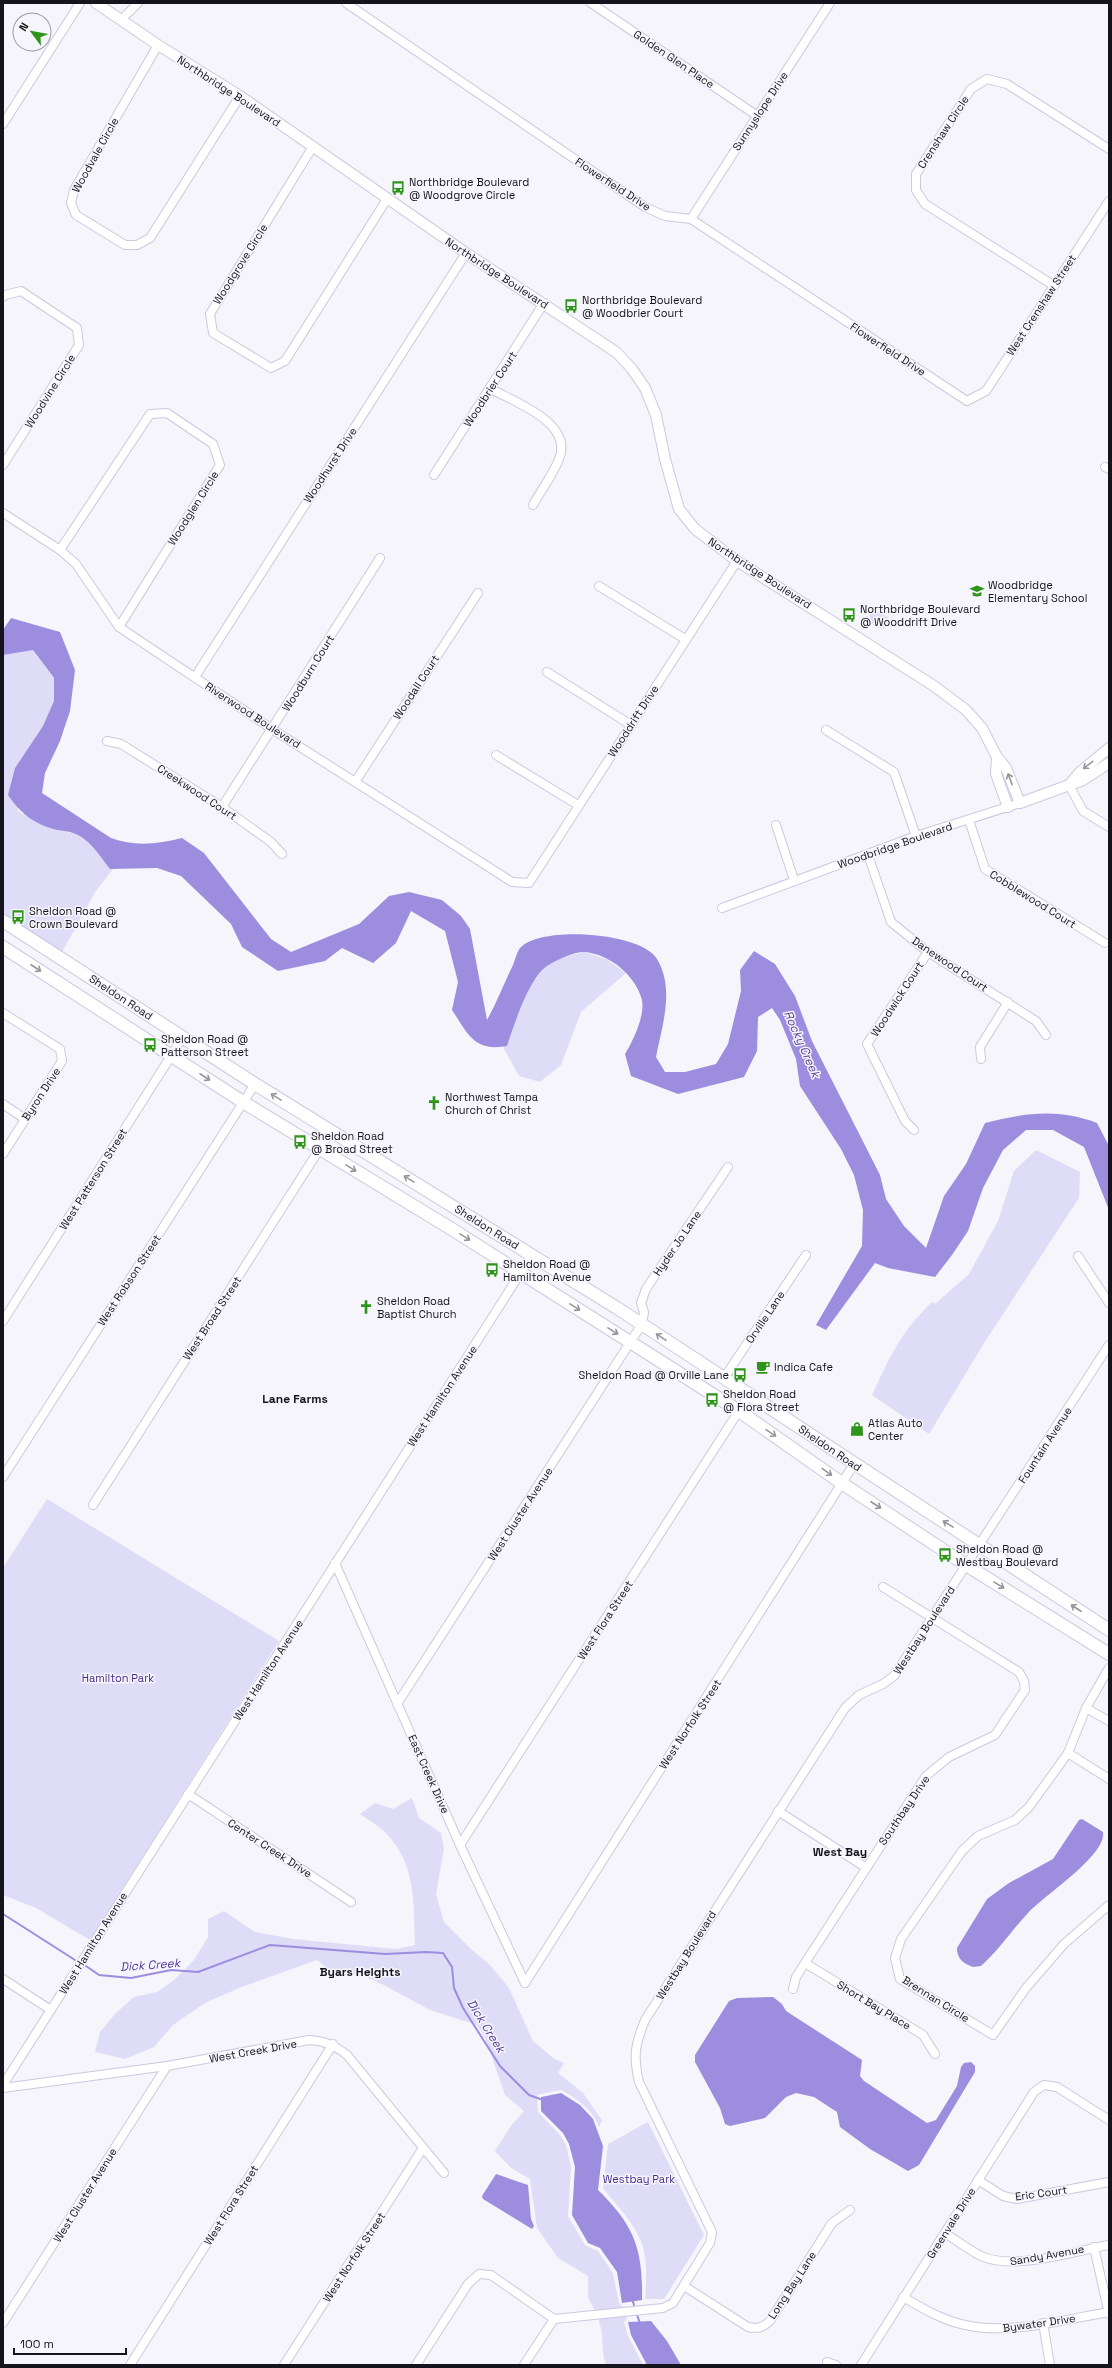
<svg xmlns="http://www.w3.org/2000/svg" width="1112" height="2368" viewBox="0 0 1112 2368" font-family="'Space Grotesk',sans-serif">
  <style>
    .green { fill: #dfdcf7 }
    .water { fill: #9c8ddf }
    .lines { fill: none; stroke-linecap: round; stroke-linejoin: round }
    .stream { stroke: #9c8ddf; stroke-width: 2 }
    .minor-casing { stroke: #cbc8e1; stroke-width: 10 }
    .tertiary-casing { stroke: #cbc8e1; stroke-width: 12 }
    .secondary-casing { stroke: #cbc8e1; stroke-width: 14 }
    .minor { stroke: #fff; stroke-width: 8 }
    .tertiary { stroke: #fff; stroke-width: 10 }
    .secondary { stroke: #fff; stroke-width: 12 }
    .oneway { stroke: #969599 }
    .labels { text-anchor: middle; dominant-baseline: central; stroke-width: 3; stroke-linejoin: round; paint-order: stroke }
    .street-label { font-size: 11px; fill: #15131c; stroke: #f6f5fb }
    .poi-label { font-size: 11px; fill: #15131c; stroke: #f6f5fb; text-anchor: start }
    .park-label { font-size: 11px; fill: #482d8b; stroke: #f6f5fb }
    .water-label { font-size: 12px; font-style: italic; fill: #533a99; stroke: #f6f5fb }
    .neighbourhood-label { font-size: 12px; font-weight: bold; fill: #15131c; stroke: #f6f5fb }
  </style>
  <rect width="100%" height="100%" fill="#f6f5fb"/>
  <g class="green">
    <path d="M873 610 888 617 885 628 880 629 870 622V613Z"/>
    <path d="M24 650H33L54 679V701L43 726 15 768 18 811 37 822 57 830 73 833 91 843 110 869H113L95 892 61 954 3 914V655Z"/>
    <path d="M584 952 606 959 626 973 581 1012 561 1065 540 1082 519 1076 503 1047 507 1046C514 1023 528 982 546 967 556 958 572 955 584 952Z"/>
    <path d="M1036 1150 1080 1172 1079 1198 986 1340 929 1434 872 1395C891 1355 900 1333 932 1302L935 1304 969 1274 998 1221 1014 1171Z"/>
    <path d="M47 1499 279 1641 90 1940 36 1908 3 1895V1568Z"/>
    <path d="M412 1798 419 1818 441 1833 444 1849 436 1894 444 1922 470 1948 490 1965 509 1988 533 2041 553 2058 564 2063 558 2073 583 2093 602 2120 599 2127C592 2109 578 2099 561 2090L537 2095 538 2112 560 2135 566 2145 571 2167 568 2216 585 2245 598 2251 613 2273 619 2303 624 2308 595 2311 588 2297V2276L558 2258 537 2228 530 2179 511 2168 495 2151 511 2126 524 2111 505 2095 485 2037 477 2025 430 2010 380 1983 361 1975 332 1972 317 1960 239 1988 205 2003 173 2025 154 2047 125 2059 95 2052 100 2032 116 2013 134 1997 157 1992 173 1981 194 1960 208 1937V1919L224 1911 255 1932 293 1939 396 1949 415 1945C413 1902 417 1865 385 1832 378 1825 368 1820 360 1814L375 1803 393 1809Z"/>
    <path d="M648 2122 704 2235 664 2299H645C646 2281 648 2262 642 2244 635 2223 616 2205 603 2188L608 2144Z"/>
    <path d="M626 2316 627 2319 624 2322 628 2336 643 2365H606C600 2350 605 2334 598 2319Z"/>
  </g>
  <g class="water">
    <path d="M11 618 60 632 75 670 70 711 60 741 45 773 42 793 111 838C134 847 159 844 182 838L204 853 271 939 291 952 359 924 389 896 409 892 442 900 461 916 470 929 487 1020C497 1002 504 983 513 965 515 960 517 952 520 948 540 925 642 932 657 959 675 989 662 1026 656 1057L665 1072H685L716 1064 728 1044 741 991 740 970 754 951 775 964 795 996 812 1041 880 1175 886 1199 904 1226 926 1248 944 1196 966 1164 985 1123C1024 1113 1058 1108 1097 1123L1109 1146V1210L1084 1147 1053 1130H1026L1003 1150 983 1188 968 1231 952 1255 935 1277 888 1268 875 1263 826 1330 816 1325 862 1246 863 1210 854 1175 841 1149 800 1086 796 1059 780 1020 772 1008 758 1017 757 1051 744 1077 678 1094 631 1076 625 1054C633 1041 645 1016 642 1000 636 976 610 954 584 952 574 952 556 960 547 966 529 978 514 1025 507 1046 474 1052 468 1034 452 1010L458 982 445 931 411 911 396 943 373 963 342 948 325 961 278 971 242 947 231 924 181 876 157 868 110 869C99 855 90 839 73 833 68 831 62 831 57 830 34 824 21 814 8 795L15 768 43 726 54 701V678L33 650 3 655V630Z"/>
    <path d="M1082 1819 1103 1832C1107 1855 1043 1896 1028 1913 1012 1930 999 1950 981 1966L973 1967C963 1963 957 1959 957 1948L987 1899 1009 1883 1053 1859 1079 1820Z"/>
    <path d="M773 1997 782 2004 786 2011 862 2060 860 2076 864 2081 927 2123 936 2120 957 2086 961 2067 964 2063 971 2062 975 2066V2072L919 2165 908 2171 870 2149 840 2127 837 2112 814 2097 796 2093 786 2097 765 2118 730 2126 725 2124 720 2108 695 2062V2055L729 2001 737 1998Z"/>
    <path d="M561 2093 580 2105 593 2119 603 2146 598 2190C635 2226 643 2250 642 2300L622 2303 617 2272 600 2248 588 2243 572 2215 575 2167 569 2144 563 2133 541 2111V2097Z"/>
    <path d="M496 2174 528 2185 531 2219 534 2226 532 2229 483 2199 482 2196Z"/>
    <path d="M651 2321 667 2341 681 2365H647L631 2335 628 2322Z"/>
  </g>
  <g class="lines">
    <g class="stream">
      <path d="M3 1914 75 1960"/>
      <path d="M86 1966 99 1975 131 1978 171 1970 198 1972 270 1945 385 1954 426 1952 443 1953 452 1967 454 1988 463 2008 500 2066 529 2095 543 2100"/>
      <path d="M632 2299 634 2305"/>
      <path d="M637 2315 640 2323"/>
    </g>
    <defs>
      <g id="minor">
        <path d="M346 3 645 207 665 216 691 219 967 401 986 391 1109 201"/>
        <path d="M591 3 756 115"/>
        <path d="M122 19 138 3"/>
        <path d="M158 45 74 190 71 203 76 215 125 245H137L150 238 240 96"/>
        <path d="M3 124 80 3"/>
        <path d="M312 148 210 314 213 333 271 368 285 361 387 199"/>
        <path d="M691 219 830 3"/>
        <path d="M1053 285 925 204 916 190V174L971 89 987 79 1007 84 1109 149"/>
        <path d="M3 297 5 295 21 291 77 328 79 345 3 465"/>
        <path d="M491 389C515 402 574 423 559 459 553 475 541 490 533 505"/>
        <path d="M1105 467 1109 469"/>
        <path d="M434 475 544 303"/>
        <path d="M3 513 60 550 76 564 119 627 272 729 512 882 529 883 737 561"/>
        <path d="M60 550 150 414 167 413 213 444 220 465 119 627"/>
        <path d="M599 586 685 639"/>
        <path d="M547 672 631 725"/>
        <path d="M195 677 466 253"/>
        <path d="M826 730 894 772 916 836"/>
        <path d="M107 741 121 744 222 807 271 842 282 854"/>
        <path d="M496 755 578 805"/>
        <path d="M355 782 478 593"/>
        <path d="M1069 785 1083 811 1109 827"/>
        <path d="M222 807 380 558"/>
        <path d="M969 820 985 869 1105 943"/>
        <path d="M776 825 794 880"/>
        <path d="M868 855 891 922 928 952 1036 1021 1046 1035"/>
        <path d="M722 908 916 836 1020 803"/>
        <path d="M3 1013 60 1049 62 1061 3 1154"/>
        <path d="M981 1059 980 1047 1008 1002"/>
        <path d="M3 1104 25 1119"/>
        <path d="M914 1130 905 1121 867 1044 928 952"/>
        <path d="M1078 1256 1109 1303"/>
        <path d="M3 1321 183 1037"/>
        <path d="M724 1378 806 1255"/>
        <path d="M3 1477 255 1084"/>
        <path d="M93 1505 331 1131"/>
        <path d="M335 1563 460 1845 525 1983"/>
        <path d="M1109 1668 1086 1708 1068 1753 1029 1807 1015 1820 978 1836 962 1851 901 1939 895 1958 900 1979 993 2035 1026 1988 1064 1944 1109 1905"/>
        <path d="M397 1704 642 1324 644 1312 641 1303 646 1289 728 1167"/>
        <path d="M1086 1708 1109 1721"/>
        <path d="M1068 1753 1109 1779"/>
        <path d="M188 1794 351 1902"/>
        <path d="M778 1811 865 1867"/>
        <path d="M460 1845 749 1395"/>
        <path d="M805 1963 923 2035 935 2054"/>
        <path d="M3 1979 51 2010"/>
        <path d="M525 1983 854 1464"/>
        <path d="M793 1989 796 1977 805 1963 926 1776 949 1757 995 1735 1025 1690 1024 1681 1019 1672 883 1587"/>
        <path d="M3 2085 532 1255"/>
        <path d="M3 2088 167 2066 309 2040C325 2041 334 2045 347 2055L444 2173"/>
        <path d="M978 2180 1003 2196 1017 2199 1109 2182"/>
        <path d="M945 2233C956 2240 969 2250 981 2256 1014 2271 1074 2251 1109 2245"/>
        <path d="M1094 2247 1109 2314"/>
        <path d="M684 2286 748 2327C757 2329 762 2328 770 2321L832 2223 850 2210"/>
        <path d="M903 2297C925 2310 946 2322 970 2326 1013 2334 1066 2319 1109 2312"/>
        <path d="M554 2319 663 2308 673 2303 710 2243 712 2232 639 2082C633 2056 635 2045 645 2020L845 1708 859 1695 883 1684 894 1676 1109 1345"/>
        <path d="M3 2323 167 2066"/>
        <path d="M1043 2323 1050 2365"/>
        <path d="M827 2362 836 2365"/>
        <path d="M130 2365 333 2044"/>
        <path d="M284 2365 423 2148"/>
        <path d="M416 2365 468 2284 479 2274 491 2275 554 2319"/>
        <path d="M524 2365 554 2319"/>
        <path d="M861 2365 1034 2092 1044 2085 1057 2087 1109 2120"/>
      </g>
      <g id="tertiary">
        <path d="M96 3 158 45 240 96 466 253 616 352 632 369 645 388 656 415 665 459 679 509 695 529 737 561 934 686 966 710 982 728 997 757 1006 768 1020 803 1083 780 1109 763"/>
        <path d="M997 757 996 774 1008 807"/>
        <path d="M1069 785 1080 772 1109 748"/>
      </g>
      <g id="secondary">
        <path d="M3 921 255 1084 617 1308 1109 1630"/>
        <path d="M3 947 243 1102 450 1228 630 1342 739 1411 843 1484 966 1565 1109 1654"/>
      </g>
    </defs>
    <use href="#minor" class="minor-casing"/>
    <use href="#tertiary" class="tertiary-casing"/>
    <use href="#secondary" class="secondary-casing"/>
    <use href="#minor" class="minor"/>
    <use href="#tertiary" class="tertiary"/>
    <use href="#secondary" class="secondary"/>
  </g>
  <defs><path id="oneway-shaft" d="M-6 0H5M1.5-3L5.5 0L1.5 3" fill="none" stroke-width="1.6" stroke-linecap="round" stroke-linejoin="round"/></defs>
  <g class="oneway">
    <use href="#oneway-shaft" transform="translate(1088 765) rotate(142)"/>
    <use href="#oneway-shaft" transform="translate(1010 779) rotate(-111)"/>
    <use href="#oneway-shaft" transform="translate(36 968) rotate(33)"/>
    <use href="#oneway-shaft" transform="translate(205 1077) rotate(33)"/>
    <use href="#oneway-shaft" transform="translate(276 1097) rotate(-148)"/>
    <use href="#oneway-shaft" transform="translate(351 1168) rotate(32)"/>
    <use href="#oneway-shaft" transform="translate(409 1179) rotate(-148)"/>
    <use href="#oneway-shaft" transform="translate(465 1237) rotate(32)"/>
    <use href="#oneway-shaft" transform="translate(575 1307) rotate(32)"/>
    <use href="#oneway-shaft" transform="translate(613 1331) rotate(32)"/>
    <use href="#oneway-shaft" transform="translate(661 1337) rotate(-146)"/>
    <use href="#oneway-shaft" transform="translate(771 1433) rotate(34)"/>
    <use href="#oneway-shaft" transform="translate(827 1472) rotate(36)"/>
    <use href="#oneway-shaft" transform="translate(876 1505) rotate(33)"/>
    <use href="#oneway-shaft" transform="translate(948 1524) rotate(-148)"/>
    <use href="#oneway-shaft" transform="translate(999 1585) rotate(32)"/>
    <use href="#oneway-shaft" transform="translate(1076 1608) rotate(-147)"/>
  </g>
  <defs>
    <symbol id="bus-bare" viewBox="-9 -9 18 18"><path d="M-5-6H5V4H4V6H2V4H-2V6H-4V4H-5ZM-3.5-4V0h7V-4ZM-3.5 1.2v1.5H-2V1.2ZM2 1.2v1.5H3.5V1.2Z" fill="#2e941a" stroke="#f6f5fb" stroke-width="2.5" paint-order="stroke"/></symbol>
    <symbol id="school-bare" viewBox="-9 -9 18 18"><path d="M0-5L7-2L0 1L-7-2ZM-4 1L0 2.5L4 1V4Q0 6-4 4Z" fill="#2e941a" stroke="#f6f5fb" stroke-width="2.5" paint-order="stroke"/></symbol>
    <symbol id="church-bare" viewBox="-9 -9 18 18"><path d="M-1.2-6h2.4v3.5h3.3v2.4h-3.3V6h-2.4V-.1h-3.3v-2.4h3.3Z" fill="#2e941a" stroke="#f6f5fb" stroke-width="2.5" paint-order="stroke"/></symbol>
    <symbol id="cafe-bare" viewBox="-9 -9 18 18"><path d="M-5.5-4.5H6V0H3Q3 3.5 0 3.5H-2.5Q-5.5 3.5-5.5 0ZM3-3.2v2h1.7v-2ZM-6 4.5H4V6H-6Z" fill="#2e941a" stroke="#f6f5fb" stroke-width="2.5" paint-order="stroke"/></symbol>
    <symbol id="shop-bare" viewBox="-9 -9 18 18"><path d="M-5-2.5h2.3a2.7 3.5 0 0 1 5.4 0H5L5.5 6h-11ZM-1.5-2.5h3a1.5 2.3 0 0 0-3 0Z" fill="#2e941a" stroke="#f6f5fb" stroke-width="2.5" paint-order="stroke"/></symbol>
  </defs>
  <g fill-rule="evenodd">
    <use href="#bus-bare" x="388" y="178" width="20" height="20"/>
    <use href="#bus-bare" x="561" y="296" width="20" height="20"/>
    <use href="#school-bare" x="967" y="581" width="20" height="20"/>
    <use href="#bus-bare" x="839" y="605" width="20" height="20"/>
    <use href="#bus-bare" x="8" y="907" width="20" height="20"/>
    <use href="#bus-bare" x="140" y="1035" width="20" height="20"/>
    <use href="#church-bare" x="424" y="1093" width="20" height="20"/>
    <use href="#bus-bare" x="290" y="1132" width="20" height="20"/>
    <use href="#bus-bare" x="482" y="1260" width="20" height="20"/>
    <use href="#church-bare" x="356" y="1297" width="20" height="20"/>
    <use href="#cafe-bare" x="753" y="1357" width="20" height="20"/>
    <use href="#bus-bare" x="730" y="1365" width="20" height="20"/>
    <use href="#bus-bare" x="702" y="1390" width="20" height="20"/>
    <use href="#shop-bare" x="847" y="1419" width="20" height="20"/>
    <use href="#bus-bare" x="935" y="1545" width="20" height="20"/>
  </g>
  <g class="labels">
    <g class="street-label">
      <text transform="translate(674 59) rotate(34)">Golden Glen Place</text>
      <text transform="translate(229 91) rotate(33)">Northbridge Boulevard</text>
      <text transform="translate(760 111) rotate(-57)">Sunnyslope Drive</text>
      <text transform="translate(943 132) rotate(-57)">Crenshaw Circle</text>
      <text transform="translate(95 155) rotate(-61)">Woodvale Circle</text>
      <text transform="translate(613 184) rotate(33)">Flowerfield Drive</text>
      <text transform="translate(240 264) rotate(-58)">Woodgrove Circle</text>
      <text transform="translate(497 273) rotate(33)">Northbridge Boulevard</text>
      <text transform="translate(1041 305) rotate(-57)">West Crenshaw Street</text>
      <text transform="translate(888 349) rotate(33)">Flowerfield Drive</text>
      <text transform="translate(490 389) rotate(-57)">Woodbrier Court</text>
      <text transform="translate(50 391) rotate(-58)">Woodvine Circle</text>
      <text transform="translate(330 465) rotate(-57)">Woodhurst Drive</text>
      <text transform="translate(193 508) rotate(-58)">Woodglen Circle</text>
      <text transform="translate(760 573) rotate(33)">Northbridge Boulevard</text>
      <text transform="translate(308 673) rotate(-58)">Woodburn Court</text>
      <text transform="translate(416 687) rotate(-57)">Woodall Court</text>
      <text transform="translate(253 715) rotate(33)">Riverwood Boulevard</text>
      <text transform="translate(633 721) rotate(-57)">Wooddrift Drive</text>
      <text transform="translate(197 792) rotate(33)">Creekwood Court</text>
      <text transform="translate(895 845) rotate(-19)">Woodbridge Boulevard</text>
      <text transform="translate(1033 899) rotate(32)">Cobblewood Court</text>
      <text transform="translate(950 964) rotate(34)">Danewood Court</text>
      <text transform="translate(121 997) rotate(33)">Sheldon Road</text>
      <text transform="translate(897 999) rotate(-57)">Woodwick Court</text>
      <text transform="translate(41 1094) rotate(-57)">Byron Drive</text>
      <text transform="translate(93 1179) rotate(-58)">West Patterson Street</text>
      <text transform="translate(487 1227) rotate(32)">Sheldon Road</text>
      <text transform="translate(677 1243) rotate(-56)">Hyder Jo Lane</text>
      <text transform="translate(129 1280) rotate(-57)">West Robson Street</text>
      <text transform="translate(765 1317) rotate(-56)">Orville Lane</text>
      <text transform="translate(212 1318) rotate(-57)">West Broad Street</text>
      <text transform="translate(442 1396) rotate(-57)">West Hamilton Avenue</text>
      <text transform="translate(1045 1445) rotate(-57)">Fountain Avenue</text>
      <text transform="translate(830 1448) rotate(34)">Sheldon Road</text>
      <text transform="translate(520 1514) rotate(-57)">West Cluster Avenue</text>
      <text transform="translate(605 1620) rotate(-57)">West Flora Street</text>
      <text transform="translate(924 1630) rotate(-57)">Westbay Boulevard</text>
      <text transform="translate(268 1670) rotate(-57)">West Hamilton Avenue</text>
      <text transform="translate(690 1724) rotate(-57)">West Norfolk Street</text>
      <text transform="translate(429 1774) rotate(66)">East Creek Drive</text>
      <text transform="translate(904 1810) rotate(-56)">Southbay Drive</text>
      <text transform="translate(270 1848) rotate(33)">Center Creek Drive</text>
      <text transform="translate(93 1943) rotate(-58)">West Hamilton Avenue</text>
      <text transform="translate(686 1955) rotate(-58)">Westbay Boulevard</text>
      <text transform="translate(936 1999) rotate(32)">Brennan Circle</text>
      <text transform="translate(874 2005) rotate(31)">Short Bay Place</text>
      <text transform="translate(253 2051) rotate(-10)">West Creek Drive</text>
      <text transform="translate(1041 2193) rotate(-8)">Eric Court</text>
      <text transform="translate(85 2195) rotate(-58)">West Cluster Avenue</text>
      <text transform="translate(231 2205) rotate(-58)">West Flora Street</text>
      <text transform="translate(951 2223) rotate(-58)">Greenvale Drive</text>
      <text transform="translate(1047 2255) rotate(-10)">Sandy Avenue</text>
      <text transform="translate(354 2257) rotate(-57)">West Norfolk Street</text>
      <text transform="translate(792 2285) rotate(-57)">Long Bay Lane</text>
      <text transform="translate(1039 2323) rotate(-8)">Bywater Drive</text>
    </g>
    <g class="poi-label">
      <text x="409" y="182">Northbridge Boulevard<tspan x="409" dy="13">@ Woodgrove Circle</tspan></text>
      <text x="582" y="300">Northbridge Boulevard<tspan x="582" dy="13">@ Woodbrier Court</tspan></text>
      <text x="988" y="585">Woodbridge<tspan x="988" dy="13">Elementary School</tspan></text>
      <text x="860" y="609">Northbridge Boulevard<tspan x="860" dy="13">@ Wooddrift Drive</tspan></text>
      <text x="29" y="911">Sheldon Road @<tspan x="29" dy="13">Crown Boulevard</tspan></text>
      <text x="161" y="1039">Sheldon Road @<tspan x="161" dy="13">Patterson Street</tspan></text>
      <text x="445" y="1097">Northwest Tampa<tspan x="445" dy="13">Church of Christ</tspan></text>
      <text x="311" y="1136">Sheldon Road<tspan x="311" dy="13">@ Broad Street</tspan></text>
      <text x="503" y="1264">Sheldon Road @<tspan x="503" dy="13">Hamilton Avenue</tspan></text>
      <text x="377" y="1301">Sheldon Road<tspan x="377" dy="13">Baptist Church</tspan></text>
      <text x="774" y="1367">Indica Cafe</text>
      <text x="729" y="1375" text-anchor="end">Sheldon Road @ Orville Lane</text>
      <text x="723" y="1394">Sheldon Road<tspan x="723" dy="13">@ Flora Street</tspan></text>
      <text x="868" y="1423">Atlas Auto<tspan x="868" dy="13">Center</tspan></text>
      <text x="956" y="1549">Sheldon Road @<tspan x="956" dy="13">Westbay Boulevard</tspan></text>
    </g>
    <g class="park-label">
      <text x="118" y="1678">Hamilton Park</text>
      <text x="639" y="2179">Westbay Park</text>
    </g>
    <g class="water-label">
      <text transform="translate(802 1044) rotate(66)">Rocky Creek</text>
      <text transform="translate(150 1965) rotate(-4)">Dick Creek</text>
      <text transform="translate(486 2026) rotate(58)">Dick Creek</text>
    </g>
    <g class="neighbourhood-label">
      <text x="295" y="1399">Lane Farms</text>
      <text x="840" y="1852">West Bay</text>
      <text x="360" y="1972">Byars Heights</text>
    </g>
  </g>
  <rect width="1112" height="2368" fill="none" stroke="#15131c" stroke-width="8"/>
  <g transform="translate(32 32) rotate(302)"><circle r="19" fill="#f6f5fb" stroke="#9c9ba2"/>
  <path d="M0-3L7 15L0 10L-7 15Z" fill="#2e941a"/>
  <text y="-6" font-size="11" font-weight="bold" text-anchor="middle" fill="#15131c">N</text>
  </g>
  <path d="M14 2348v6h112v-6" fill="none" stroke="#15131c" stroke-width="2"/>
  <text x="20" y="2348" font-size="12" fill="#15131c" stroke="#f6f5fb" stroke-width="3" paint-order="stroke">100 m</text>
</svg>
